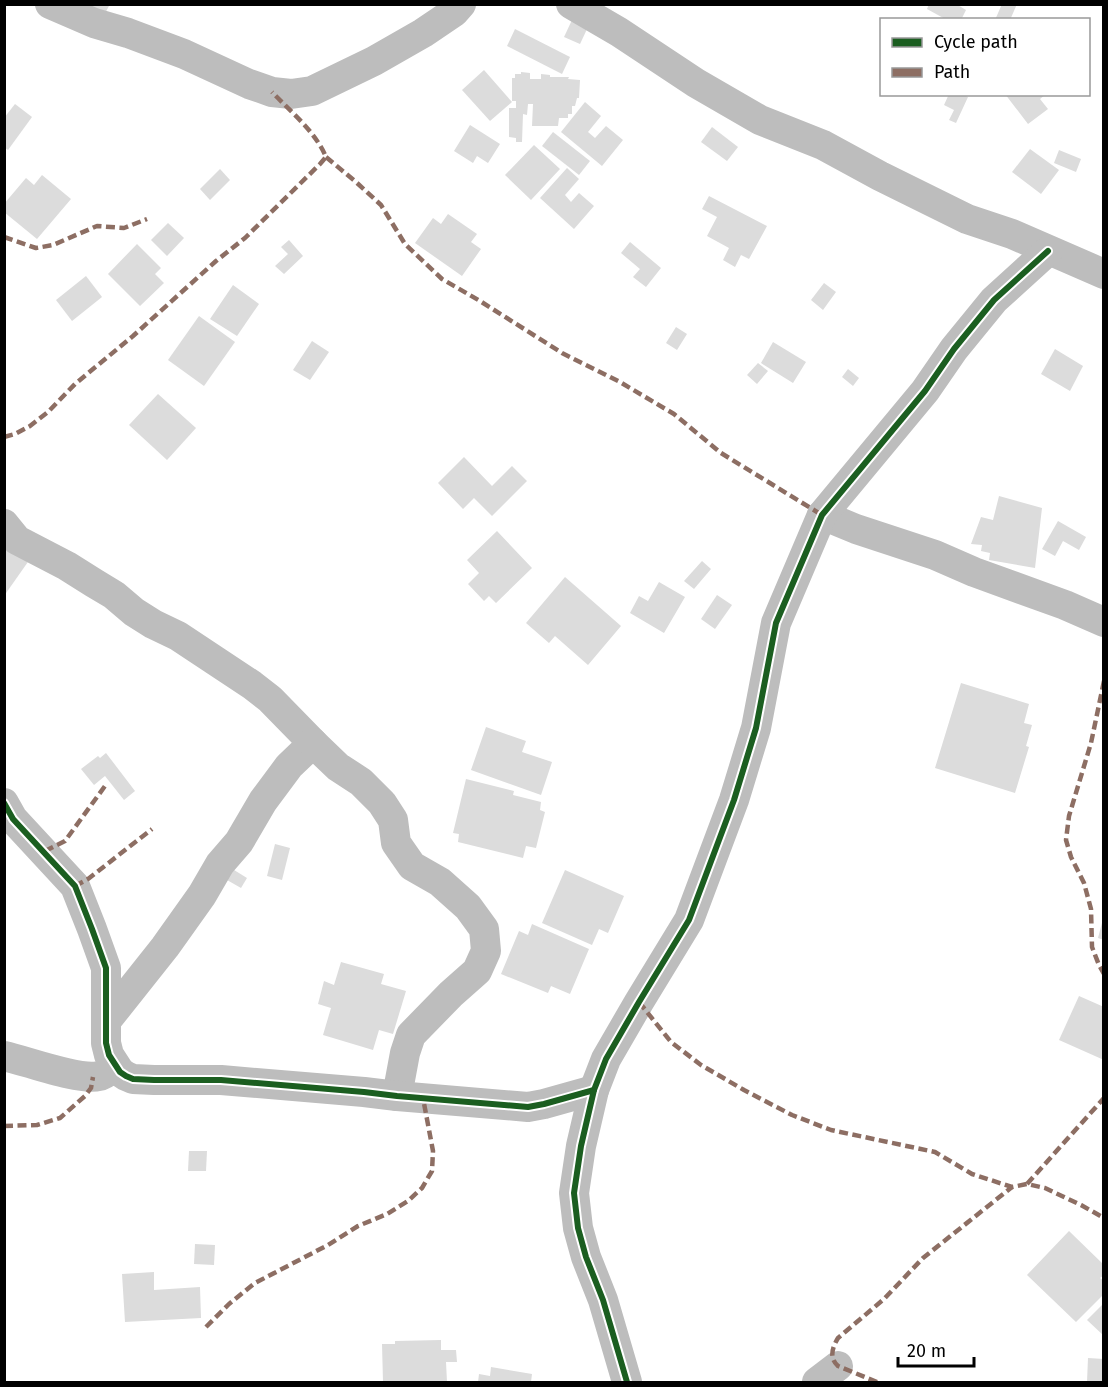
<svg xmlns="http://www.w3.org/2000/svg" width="1108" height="1387" viewBox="0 0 1108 1387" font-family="'Fira Sans',sans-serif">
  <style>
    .building { fill: #dcdcdc }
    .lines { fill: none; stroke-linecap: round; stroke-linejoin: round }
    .minor { stroke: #bdbdbd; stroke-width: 30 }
    .quiet { stroke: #8d6e63; stroke-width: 4.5; stroke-dasharray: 9 4.5; stroke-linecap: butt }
    .cycleway-casing { stroke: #fff; stroke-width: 10 }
    .cycleway { stroke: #1b5e20; stroke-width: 6 }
  </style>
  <rect width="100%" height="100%" fill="#fff"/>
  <g class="building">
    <path d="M88 4H110L101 21Z"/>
    <path d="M929 4H956L966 10 961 20H947L927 9Z"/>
    <path d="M1002 4H1017L1010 20H995Z"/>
    <path d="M572 20 588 27 580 44 564 37Z"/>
    <path d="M515 29 570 57 562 74 507 46Z"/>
    <path d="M484 70 512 102 490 121 462 90Z"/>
    <path d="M521 72 530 73V79H541V74L550 75V77H569L568 79 580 80 579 98H577L575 106H572V114H568V118H559L558 126H532L533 104H528L527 115 523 114 522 142H516V138L509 137V108H516V101H512V78H515V74H521Z"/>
    <path d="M949 94H962L968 97 956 123 949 120 954 110 944 105Z"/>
    <path d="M1005 94H1046L1040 99 1048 109 1028 124Z"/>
    <path d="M585 102 601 116 588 132 595 138 606 126 623 140 602 166 561 132Z"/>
    <path d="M15 104 32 117 8 150 4 147V118Z"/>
    <path d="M470 125 500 144 488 163 477 156 473 163 454 151Z"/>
    <path d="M712 127 738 147 727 161 701 142Z"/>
    <path d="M553 132 590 161 579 175 542 146Z"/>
    <path d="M534 145 560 169 531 200 505 175Z"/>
    <path d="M1030 149 1059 170 1041 194 1012 172Z"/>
    <path d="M1059 150 1081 159 1076 172 1054 163Z"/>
    <path d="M567 168 579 179 565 195 571 202 579 193 594 206 574 229 540 198Z"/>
    <path d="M220 169 230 180 210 200 200 189Z"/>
    <path d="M42 175 71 199 37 239 4 212V204L26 178 34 185Z"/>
    <path d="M709 196 767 226 749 259 741 255 735 267 723 260 729 248 707 236 717 217 702 209Z"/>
    <path d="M448 214 477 234 471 242 481 249 462 276 415 243 433 218 441 224Z"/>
    <path d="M168 223 184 238 167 256 151 240Z"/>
    <path d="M289 240 303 256 284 274 275 266 288 254 281 247Z"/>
    <path d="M630 242 661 268 646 287 633 277 640 269 621 253Z"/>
    <path d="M137 244 161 268 155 274 164 283 140 306 108 274Z"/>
    <path d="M86 276 102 297 72 321 56 300Z"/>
    <path d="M824 283 836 292 823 310 811 300Z"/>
    <path d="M233 285 259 304 237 336 210 319Z"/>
    <path d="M199 316 235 342 204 386 168 360Z"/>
    <path d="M676 327 687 334 677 350 666 343Z"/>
    <path d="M312 341 329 352 310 380 293 370Z"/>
    <path d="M773 342 806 362 793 383 761 363Z"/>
    <path d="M1055 349 1083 366 1070 391 1041 374Z"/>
    <path d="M758 363 768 371 757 384 747 375Z"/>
    <path d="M848 369 859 378 853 386 842 377Z"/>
    <path d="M158 394 196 428 167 460 129 425Z"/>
    <path d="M464 457 492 486 512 466 527 481 492 516 474 498 463 509 438 483Z"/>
    <path d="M999 496 1042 508 1035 568 989 560 990 553 981 551 982 545 971 544 981 517 993 520Z"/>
    <path d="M1058 521 1086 537 1079 550 1063 541 1055 556 1042 549Z"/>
    <path d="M497 531 532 568 496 603 489 596 484 601 468 584 479 573 467 560Z"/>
    <path d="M9 543 30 559 4 596V549Z"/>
    <path d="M702 561 711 569 694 589 684 581Z"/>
    <path d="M565 577 621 626 588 665 555 636 549 643 526 623Z"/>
    <path d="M659 582 685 597 664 633 630 613 639 596 648 601Z"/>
    <path d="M717 595 732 605 715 629 701 619Z"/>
    <path d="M961 683 1029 704 1024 723 1032 725 1026 746 1029 747 1015 793 935 768Z"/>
    <path d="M486 727 526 741 522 752 552 762 541 795 471 770Z"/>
    <path d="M106 753 135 791 124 800 105 776 94 785 81 769 98 756 100 758Z"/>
    <path d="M466 779 514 791 513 795 541 802 540 810 545 812 536 848 526 846 523 858 458 842 459 834 453 833Z"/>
    <path d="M275 844 290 848 282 880 267 876Z"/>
    <path d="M226 865 247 878 241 888 220 876Z"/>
    <path d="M565 870 624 896 608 933 599 929 592 945 542 923Z"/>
    <path d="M1103 919H1104V940L1098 938Z"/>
    <path d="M532 924 589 949 570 994 551 986 548 993 501 974 519 931 528 935Z"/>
    <path d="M341 962 384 974 381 984 406 991 393 1034 379 1030 373 1050 323 1035 331 1008 318 1004 324 981 334 985Z"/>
    <path d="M1079 996 1104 1007V1060L1059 1040Z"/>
    <path d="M189 1151H207L206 1171H188Z"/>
    <path d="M1069 1231 1104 1265V1275L1100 1278 1104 1281V1294L1076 1322 1027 1275Z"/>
    <path d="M195 1244 215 1245 214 1265 194 1264Z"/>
    <path d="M154 1272V1290L200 1287 201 1318 125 1322 122 1274Z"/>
    <path d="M1104 1303V1336L1087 1320Z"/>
    <path d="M441 1340V1350H456L457 1362H446L447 1382H383L382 1344H395V1341Z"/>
    <path d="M1088 1358 1104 1359V1382H1087Z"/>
    <path d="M491 1367 532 1374 531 1382H478L479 1374 490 1376Z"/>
  </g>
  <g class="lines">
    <g class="minor">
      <path d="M50 4 94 23 128 33 184 54 249 84 272 92 291 94 312 91 374 61 423 33 454 12 461 4"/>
      <path d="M571 4 619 32 696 83 760 120 823 145 880 176 967 219 1012 234 1104 274"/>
      <path d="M822 515 856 529 935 555 974 572 1065 605 1104 622"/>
      <path d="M4 524 17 540 67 566 94 583 114 595 134 612 153 624 178 636 252 685 270 699 313 743 289 766 263 801 239 842 220 864 202 895 165 947 107 1020"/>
      <path d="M313 743 338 767 361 782 382 803 393 820 396 843 412 866 440 882 468 907 484 929 486 951 477 971 451 994 411 1035 405 1053 397 1096"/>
      <path d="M4 803 13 819 75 886 92 929 106 968V1043L109 1055 120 1072 126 1076 133 1079 154 1080H221L364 1092 397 1096 528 1107 544 1104 594 1090"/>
      <path d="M4 1056C27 1061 79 1081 99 1076 105 1075 110 1070 115 1066"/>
      <path d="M627 1382 603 1300 586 1257 578 1228 574 1193 581 1146 594 1090 606 1059 639 1002 689 920 734 800 756 728 776 623 822 515 925 391 954 349 994 300 1048 251"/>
      <path d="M817 1382 838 1366"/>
    </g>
    <g class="quiet">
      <path d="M326 157 356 182 381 205 405 244 442 279 480 301 562 353 620 382 674 414 721 453 822 515"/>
      <path d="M4 237 36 248 53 245 97 226 124 228 147 219"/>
      <path d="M4 437 15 434 30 426 48 412 75 384 133 336 216 261 245 238 320 164 326 157C315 131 291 112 272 92"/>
      <path d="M1104 681 1091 743 1069 816 1066 840 1071 857 1084 883 1091 909 1092 947 1099 965 1104 974"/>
      <path d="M45 851 65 841 105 786"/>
      <path d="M75 886 88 879 152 829"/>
      <path d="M639 1002 671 1042 701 1065 744 1090 792 1115 831 1130 935 1152 972 1174 1012 1187 1027 1184 1045 1188 1081 1205 1104 1218"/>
      <path d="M4 1126 37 1125 60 1118 85 1096 91 1088 93 1077"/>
      <path d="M1027 1184 1104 1098"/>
      <path d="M206 1327 229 1304 255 1283 328 1245 358 1226 387 1214 408 1201 422 1188 432 1171 433 1151 423 1098"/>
      <path d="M877 1382 838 1366C829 1358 832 1348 838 1338L884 1299 923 1258 1012 1187"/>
    </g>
    <defs>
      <g id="cycleway">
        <path d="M4 803 13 819 75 886 92 929 106 968V1043L109 1055 120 1072 126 1076 133 1079 154 1080H221L364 1092 397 1096 528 1107 544 1104 594 1090"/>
        <path d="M627 1382 603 1300 586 1257 578 1228 574 1193 581 1146 594 1090 606 1059 639 1002 689 920 734 800 756 728 776 623 822 515 925 391 954 349 994 300 1048 251"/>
      </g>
    </defs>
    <use href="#cycleway" class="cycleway-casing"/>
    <use href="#cycleway" class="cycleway"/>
  </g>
  <rect width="1108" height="1387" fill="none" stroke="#000000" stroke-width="12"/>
  <rect x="880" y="18" width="210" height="78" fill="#ffffff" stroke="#999999" stroke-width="1.5"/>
  <rect x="892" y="38" width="30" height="9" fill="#1b5e20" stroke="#999999" stroke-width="1.5"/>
  <text x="934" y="48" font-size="18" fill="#000000">Cycle path</text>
  <rect x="892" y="68" width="30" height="9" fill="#8d6e63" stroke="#999999" stroke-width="1.5"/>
  <text x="934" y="78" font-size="18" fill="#000000">Path</text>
  <path d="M898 1357v9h76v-9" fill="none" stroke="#000000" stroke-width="3"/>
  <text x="907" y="1357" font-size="18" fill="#000000" stroke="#ffffff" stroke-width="4.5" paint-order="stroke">20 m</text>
</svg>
